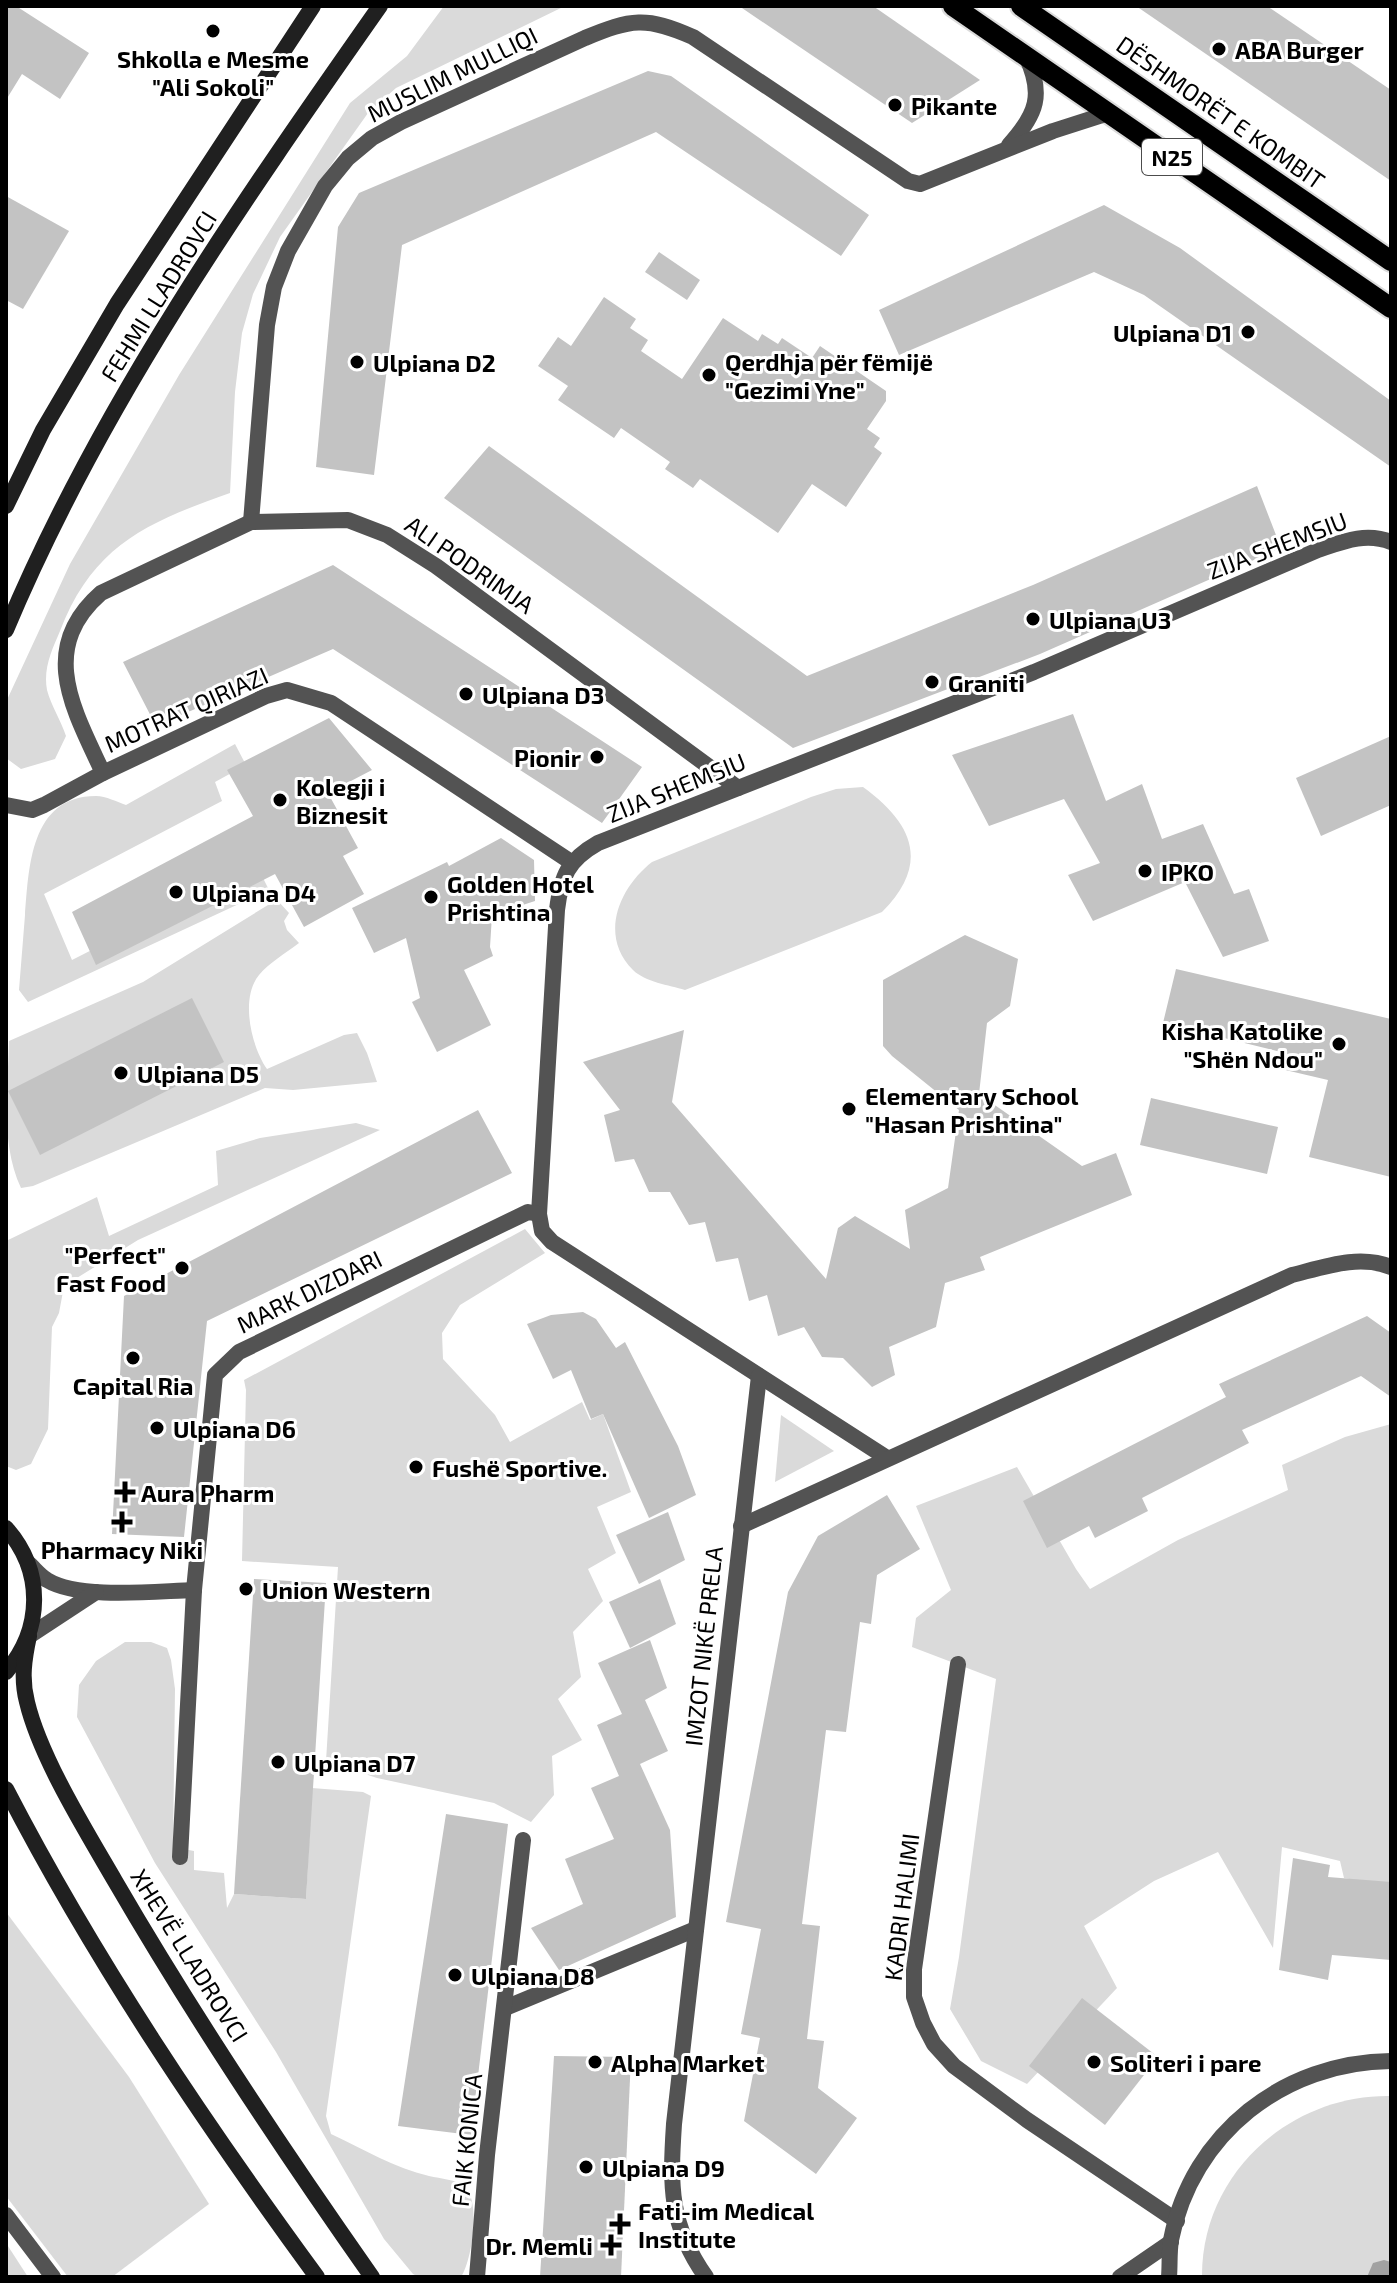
<svg xmlns="http://www.w3.org/2000/svg" width="1397" height="2283" viewBox="0 0 1397 2283" font-family="'Exo 2',sans-serif">
  <style>
    .green { fill: #dadada }
    .water { fill: #a1a1a1 }
    .building { fill: #c3c3c3 }
    .lines { fill: none; stroke-linecap: round; stroke-linejoin: round }
    .primary-casing { stroke: #dbdbdb; stroke-width: 24 }
    .minor { stroke: #535353; stroke-width: 16 }
    .secondary { stroke: #202020; stroke-width: 16 }
    .primary { stroke: #000; stroke-width: 20 }
    .poi-dot { fill: #000; stroke: #fff; stroke-width: 3 }
    .labels { text-anchor: middle; dominant-baseline: central; stroke-width: 6; stroke-linejoin: round; paint-order: stroke }
    .shield { fill: #fff; stroke: #4c4c4c; stroke-width: 2 }
    .shield-label { font-size: 22px; font-weight: bold; fill: #000 }
    .poi-label { font-size: 24px; font-weight: bold; fill: #000; stroke: #fff; text-anchor: start }
    .street-label { font-size: 24px; fill: #000; stroke: #fff }
  </style>
  <rect width="100%" height="100%" fill="#fff"/>
  <g class="green">
    <path d="M444 6H565L396 88 368 113 280 237 253 294 242 333 235 392 230 493C148 522 93 545 60 631 52 650 43 668 47 690 51 705 61 721 66 736L55 759 21 769 6 758V702L70 564 179 375 350 103 407 56Z"/>
    <path d="M235 744 246 765 215 782 222 801 44 894 72 960 257 866 269 890 28 1002 19 990C21 965 23 940 25 915 29 868 30 796 96 796 106 796 117 802 126 805Z"/>
    <path d="M863 787C914 824 930 864 882 912L685 990C669 985 645 982 633 970 598 935 620 887 652 862L811 797 836 789Z"/>
    <path d="M279 902 289 913 284 921 287 930 299 943C286 953 269 963 259 975 240 998 251 1046 267 1069L344 1035 357 1033 367 1053 377 1082 293 1090 265 1088 33 1186 21 1188C0 1143 8 1089 9 1041L143 982 268 905Z"/>
    <path d="M356 1123 380 1130 138 1240 64 1286 59 1313 52 1327 48 1429 31 1464 16 1470 6 1466V1241L97 1197 109 1236 218 1185 216 1151 260 1138Z"/>
    <path d="M525 1229 545 1253 460 1305 442 1333 443 1359 495 1415 510 1442 582 1402 590 1420 603 1414 631 1492 597 1507 616 1553 588 1569 603 1601 573 1632 581 1677 558 1699 582 1740 552 1756 554 1795 531 1822 494 1803 377 1778 326 1761 338 1567 242 1561 246 1390 244 1380Z"/>
    <path d="M781 1415 834 1451 775 1482Z"/>
    <path d="M1391 1424V1887L1344 1878 1340 1861 1282 1847 1273 1948 1218 1852 1154 1881 1084 1926 1117 1988 1027 2084 981 2061 950 2009 959 1957 996 1679 912 1647 916 1618 951 1590 916 1506 1017 1467 1076 1569 1090 1589 1178 1540 1288 1490 1282 1465 1345 1437Z"/>
    <path d="M125 1642H151L167 1648 171 1660 175 1689 173 1847 194 1851V1870L224 1873 227 1908 234 1894 306 1899 312 1788 363 1792 371 1796 326 2116 331 2134C363 2149 395 2168 429 2176 441 2179 456 2179 465 2187 481 2202 472 2260 461 2277H419L413 2274 384 2239 276 2052 155 1863 77 1717 79 1685 96 1661Z"/>
    <path d="M6 1912 129 2077 209 2204 112 2277H68L6 2196Z"/>
    <path d="M1391 2096V2277H1202C1201 2174 1290 2094 1391 2096Z"/>
    <path d="M6 2243 28 2277H6Z"/>
  </g>
  <path class="water" d="M1384 2260 1391 2262V2277H1367L1373 2263Z"/>
  <g class="building">
    <path d="M6 6H16L89 53 60 99 22 74 6 100Z"/>
    <path d="M739 6H873L980 80 912 123Z"/>
    <path d="M1136 6H1267L1391 90V181Z"/>
    <path d="M648 71 671 76 869 215 841 256 656 132 402 245 374 475 316 467 338 227 359 193Z"/>
    <path d="M6 196 69 231 23 309 6 300Z"/>
    <path d="M1104 205 1180 248 1391 401V467L1144 295 1094 272 899 355 879 310Z"/>
    <path d="M659 252 700 280 687 300 645 272Z"/>
    <path d="M604 297 636 319 630 328 648 340 641 351 682 379 723 318 758 341 762 334 778 344 782 338 812 358 820 346 886 391V401L867 429 880 438 874 447 882 453 846 507 812 484 778 533 700 479 693 488 665 469 670 462 621 428 614 438 558 400 568 386 538 366 558 337 571 346Z"/>
    <path d="M489 446 807 676 1033 585 1257 486 1281 548 1040 654 793 748 444 498Z"/>
    <path d="M333 565 642 767 602 823 333 649 156 726 123 662Z"/>
    <path d="M1073 714 1106 801 1142 784 1162 839 1203 824 1234 894 1249 889 1269 941 1223 957 1185 882 1093 921 1068 875 1100 863 1064 799 989 826 952 755Z"/>
    <path d="M329 718 372 770 328 793 358 848 343 856 364 894 304 927 275 874 96 965 72 912 253 816 227 770Z"/>
    <path d="M1391 736V805L1321 836 1296 778Z"/>
    <path d="M501 838 534 860 535 901 492 915 490 947 493 956 464 970 491 1025 437 1052 412 1002 420 998 406 938 374 953 352 908 447 862 449 866Z"/>
    <path d="M965 935 1018 959 1010 1006 987 1023 979 1094 1082 1166 1116 1153 1132 1195 980 1257 985 1270 945 1283 936 1327 889 1347 895 1375 872 1387 843 1358 822 1357 804 1327 778 1336 767 1295 749 1301 738 1258 716 1262 705 1222 689 1225 670 1192H649L634 1159 615 1162 604 1115 620 1110 583 1062 684 1030 672 1102 826 1279 838 1228 855 1216 910 1249 905 1210 948 1188 959 1110 892 1056 883 1046V980Z"/>
    <path d="M1176 969 1391 1019V1177L1309 1157 1328 1080 1281 1069 1285 1053 1163 1023Z"/>
    <path d="M192 998 224 1062 40 1155 8 1091Z"/>
    <path d="M1151 1098 1278 1127 1267 1174 1140 1145Z"/>
    <path d="M478 1110 512 1173 207 1321 184 1537 112 1534 124 1296Z"/>
    <path d="M583 1312 596 1319 616 1348 625 1342 678 1446 696 1495 649 1518 603 1414 591 1419 571 1370 553 1379 527 1324 551 1315Z"/>
    <path d="M1367 1316 1391 1333V1397L1361 1376 1242 1430 1249 1443 1142 1498 1148 1511 1095 1538 1089 1526 1047 1548 1023 1501 1226 1397 1219 1384Z"/>
    <path d="M887 1495 920 1549 877 1575 871 1624 860 1622 846 1732 826 1730 802 1924 820 1926 807 2039 824 2041 818 2088 857 2118 816 2174 744 2121 760 2038 741 2034 761 1929 726 1922 788 1592 818 1536Z"/>
    <path d="M668 1512 685 1560 639 1584 616 1535Z"/>
    <path d="M254 1579 326 1583 306 1899 234 1894Z"/>
    <path d="M660 1579 676 1624 630 1648 609 1602Z"/>
    <path d="M650 1640 667 1688 645 1700 668 1751 640 1764 670 1830 676 1917 559 1970 531 1928 583 1904 565 1859 614 1839 591 1788 619 1776 597 1725 622 1714 598 1663Z"/>
    <path d="M446 1814 508 1824 471 2135 398 2126Z"/>
    <path d="M1293 1858 1330 1865 1328 1877 1391 1882V1960L1332 1955 1328 1980 1279 1970Z"/>
    <path d="M1082 1998 1158 2057 1105 2125 1029 2066Z"/>
    <path d="M554 2056 631 2057 621 2277H540Z"/>
  </g>
  <g class="lines">
    <defs>
      <g id="primary">
        <path d="M953 6 1391 308"/>
        <path d="M1021 6 1391 261"/>
      </g>
    </defs>
    <use href="#primary" class="primary-casing"/>
    <g class="minor">
      <path d="M1009 145C1037 114 1044 94 1026 56"/>
      <path d="M251 522 267 325 274 287 288 251 325 186 348 158 372 138 401 122 585 38C631 19 646 16 693 37L908 181 920 184 1053 131 1109 113"/>
      <path d="M103 773C74 710 37 649 101 593L251 522 348 520 387 535 436 566 738 788"/>
      <path d="M6 805 32 810 44 805 103 773 266 696 287 690 331 703 571 862"/>
      <path d="M887 1458 552 1242 542 1231 539 1214 557 910C561 876 568 860 598 843L1034 672 1318 550C1342 542 1365 532 1391 542"/>
      <path d="M741 1526 1292 1275C1324 1267 1359 1254 1391 1267"/>
      <path d="M28 1563C34 1568 40 1576 47 1580 80 1600 156 1591 194 1590"/>
      <path d="M29 1636 96 1592"/>
      <path d="M958 1664 914 1969V1997L923 2023 934 2044 954 2066 1027 2120 1177 2221"/>
      <path d="M180 1857 194 1590 215 1375 239 1352 528 1212 539 1214"/>
      <path d="M505 2008 696 1929"/>
      <path d="M6 2215 53 2277"/>
      <path d="M477 2277 487 2155 523 1840"/>
      <path d="M706 2277C669 2225 670 2185 674 2124L759 1376"/>
      <path d="M1120 2277 1171 2242"/>
      <path d="M1169 2277C1170 2265 1169 2252 1171 2240 1192 2133 1284 2062 1391 2061"/>
    </g>
    <g class="secondary">
      <path d="M6 506 43 430 117 304 313 6"/>
      <path d="M6 630C100 405 241 204 380 6"/>
      <path d="M6 1528C44 1571 43 1629 6 1672"/>
      <path d="M29 1636C24 1659 21 1679 27 1702 40 1757 86 1831 115 1881 194 2017 282 2149 372 2277"/>
      <path d="M6 1789C95 1961 203 2121 317 2277"/>
    </g>
    <use href="#primary" class="primary"/>
  </g>
  <g class="poi-dot">
    <circle cx="213" cy="31" r="8"/>
    <circle cx="1219" cy="49" r="8"/>
    <circle cx="895" cy="105" r="8"/>
    <circle cx="1248" cy="332" r="8"/>
    <circle cx="357" cy="362" r="8"/>
    <circle cx="709" cy="375" r="8"/>
    <circle cx="1033" cy="619" r="8"/>
    <circle cx="932" cy="682" r="8"/>
    <circle cx="466" cy="694" r="8"/>
    <circle cx="597" cy="757" r="8"/>
    <circle cx="280" cy="800" r="8"/>
    <circle cx="1145" cy="871" r="8"/>
    <circle cx="176" cy="892" r="8"/>
    <circle cx="431" cy="897" r="8"/>
    <circle cx="1339" cy="1044" r="8"/>
    <circle cx="121" cy="1073" r="8"/>
    <circle cx="849" cy="1109" r="8"/>
    <circle cx="182" cy="1268" r="8"/>
    <circle cx="133" cy="1358" r="8"/>
    <circle cx="157" cy="1428" r="8"/>
    <circle cx="416" cy="1467" r="8"/>
    <path d="M121 1480h8v8h8v8h-8v8h-8v-8h-8v-8h8z"/>
    <path d="M118 1510h8v8h8v8h-8v8h-8v-8h-8v-8h8z"/>
    <circle cx="246" cy="1589" r="8"/>
    <circle cx="278" cy="1762" r="8"/>
    <circle cx="455" cy="1975" r="8"/>
    <circle cx="595" cy="2062" r="8"/>
    <circle cx="1094" cy="2062" r="8"/>
    <circle cx="586" cy="2167" r="8"/>
    <path d="M616 2212h8v8h8v8h-8v8h-8v-8h-8v-8h8z"/>
    <path d="M607 2233h8v8h8v8h-8v8h-8v-8h-8v-8h8z"/>
  </g>
  <g class="labels">
    <rect class="shield" x="1142" y="139" width="60" height="36" rx="6"/>
    <g class="shield-label">
      <text x="1172" y="157">N25</text>
    </g>
    <g class="poi-label">
      <text x="1235" y="49">ABA Burger</text>
      <text x="213" y="58" text-anchor="middle">Shkolla e Mesme<tspan x="213" dy="28">"Ali Sokoli"</tspan></text>
      <text x="911" y="105">Pikante</text>
      <text x="1232" y="332" text-anchor="end">Ulpiana D1</text>
      <text x="725" y="361">Qerdhja për fëmijë<tspan x="725" dy="28">"Gezimi Yne"</tspan></text>
      <text x="373" y="362">Ulpiana D2</text>
      <text x="1049" y="619">Ulpiana U3</text>
      <text x="948" y="682">Graniti</text>
      <text x="482" y="694">Ulpiana D3</text>
      <text x="581" y="757" text-anchor="end">Pionir</text>
      <text x="296" y="786">Kolegji i<tspan x="296" dy="28">Biznesit</tspan></text>
      <text x="1161" y="871">IPKO</text>
      <text x="447" y="883">Golden Hotel<tspan x="447" dy="28">Prishtina</tspan></text>
      <text x="192" y="892">Ulpiana D4</text>
      <text x="1323" y="1030" text-anchor="end">Kisha Katolike<tspan x="1323" dy="28">"Shën Ndou"</tspan></text>
      <text x="137" y="1073">Ulpiana D5</text>
      <text x="865" y="1095">Elementary School<tspan x="865" dy="28">"Hasan Prishtina"</tspan></text>
      <text x="166" y="1254" text-anchor="end">"Perfect"<tspan x="166" dy="28">Fast Food</tspan></text>
      <text x="133" y="1385" text-anchor="middle">Capital Ria</text>
      <text x="173" y="1428">Ulpiana D6</text>
      <text x="432" y="1467">Fushë Sportive.</text>
      <text x="141" y="1492">Aura Pharm</text>
      <text x="122" y="1549" text-anchor="middle">Pharmacy Niki</text>
      <text x="262" y="1589">Union Western</text>
      <text x="294" y="1762">Ulpiana D7</text>
      <text x="471" y="1975">Ulpiana D8</text>
      <text x="611" y="2062">Alpha Market</text>
      <text x="1110" y="2062">Soliteri i pare</text>
      <text x="602" y="2167">Ulpiana D9</text>
      <text x="638" y="2210">Fati-im Medical<tspan x="638" dy="28">Institute</tspan></text>
      <text x="593" y="2245" text-anchor="end">Dr. Memli</text>
    </g>
    <g class="street-label">
      <text transform="translate(452 74) rotate(-26)">MUSLIM MULLIQI</text>
      <text transform="translate(1221 112) rotate(35)">DËSHMORËT E KOMBIT</text>
      <text transform="translate(158 296) rotate(-58)">FEHMI LLADROVCI</text>
      <text transform="translate(1277 545) rotate(-21)">ZIJA SHEMSIU</text>
      <text transform="translate(470 564) rotate(35)">ALI PODRIMJA</text>
      <text transform="translate(186 709) rotate(-24)">MOTRAT QIRIAZI</text>
      <text transform="translate(676 787) rotate(-22)">ZIJA SHEMSIU</text>
      <text transform="translate(309 1291) rotate(-26)">MARK DIZDARI</text>
      <text transform="translate(703 1646) rotate(-84)">IMZOT NIKË PRELA</text>
      <text transform="translate(901 1907) rotate(-83)">KADRI HALIMI</text>
      <text transform="translate(190 1955) rotate(58)">XHEVË LLADROVCI</text>
      <text transform="translate(466 2140) rotate(-84)">FAIK KONICA</text>
    </g>
  </g>
  <rect width="1397" height="2283" fill="none" stroke="#000000" stroke-width="16"/>
</svg>
